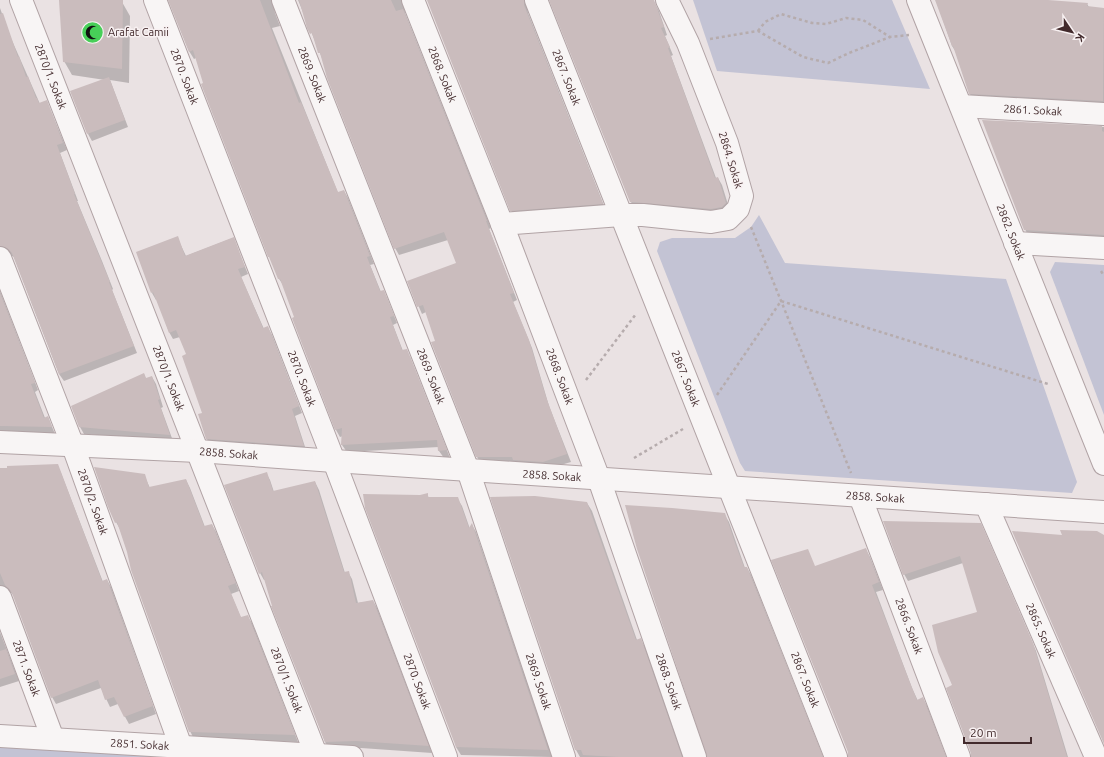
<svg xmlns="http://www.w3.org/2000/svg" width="1104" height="757" viewBox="0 0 1104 757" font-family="Ubuntu,sans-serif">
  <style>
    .green { fill: #c3c3d4 }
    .shadow { fill: #0003 }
    .building { fill: #cabcbd }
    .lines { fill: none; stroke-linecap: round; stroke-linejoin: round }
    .minor-casing { stroke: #b1a3a5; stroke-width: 24 }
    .tertiary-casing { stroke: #b1a3a5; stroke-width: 24 }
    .path { stroke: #b6acad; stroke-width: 2.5; stroke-dasharray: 3 3; stroke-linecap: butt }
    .minor { stroke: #f8f5f5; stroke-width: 22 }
    .tertiary { stroke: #f8f5f5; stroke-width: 22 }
    .labels { text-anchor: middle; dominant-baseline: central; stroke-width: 3; stroke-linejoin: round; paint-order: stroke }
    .poi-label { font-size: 11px; fill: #422a2c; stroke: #f8f1f2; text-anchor: start }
    .street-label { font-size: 11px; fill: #422a2c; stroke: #f8f1f2 }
  </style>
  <rect width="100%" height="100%" fill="#eae2e3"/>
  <g class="green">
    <path d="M693 0H892L930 89 717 71Z"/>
    <path d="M759 215 785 263 1006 279 1077 482 1072 493 745 471 740 463 657 251 660 242 672 238H735L751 227Z"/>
    <path d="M1055 262 1104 265V415L1050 272Z"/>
    <path d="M79 747 215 757H0V748Z"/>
  </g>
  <g class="shadow">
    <path d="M60 0H112L122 2 130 16 129 83 110 80 128 127 92 141 88 134 105 80 72 75 64 61Z"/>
    <path d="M169 0H277L274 6 275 13 280 26 272 28 338 193 344 191 348 198 374 264 370 265 381 292 383 291 387 298 397 323 393 325 403 351 406 350 410 357 450 458H444L439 451V447L347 452 342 445 343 436 340 437 336 430 295 317 284 286 279 279 196 58 194 59 189 51Z"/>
    <path d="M298 0H407L404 6 405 13 491 228 489 229 517 300 513 302 532 348 549 406 571 462 547 469 482 464 477 457 426 312 422 314 408 282 457 264 448 240 399 255 395 248 322 58Z"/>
    <path d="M428 0H530L527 6 528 13 606 211 515 218 511 210Z"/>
    <path d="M551 0H650L655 4 659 11 667 35 665 36 673 55 671 56 716 178H718L722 185 730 211 726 214 635 209 631 202Z"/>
    <path d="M936 0H1036L1087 4 1089 7 1104 9V113L977 105 970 94 956 52 952 46Z"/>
    <path d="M0 8 10 36 40 104 46 101 50 109 67 150 60 153 78 201H77L102 261 113 289 112 290 137 353 64 381 59 374 14 257 6 253 0 254Z"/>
    <path d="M984 121 1104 127V246L1031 241 1025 229Z"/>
    <path d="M177 237 186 256 233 238 248 274 241 277 264 329 268 328 272 335 302 413 295 416 307 453 211 446 207 439 203 414 188 355 180 337 173 339 169 332 157 299 156 300 152 293Z"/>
    <path d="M0 291 38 390 35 392 45 418 48 417 55 434 0 433Z"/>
    <path d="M144 374 146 379 152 377 156 384 163 407 161 408 173 441 84 434 80 427Z"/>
    <path d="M57 465 61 473 103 582 107 580 111 587 156 714 129 724 118 704 110 707 101 688 56 704 52 697 14 596 10 591 0 592V469Z"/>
    <path d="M266 473 270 480 274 492 315 482 319 490 345 573 348 572 352 579 358 603 373 601 377 608 432 753 361 748 330 749 325 742 265 580H264L260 573Z"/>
    <path d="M144 475 150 488 186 480 190 488 205 527 212 525 216 532 239 591 231 594 241 618 247 616 252 623 298 742 194 739 190 731 121 531 116 522Z"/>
    <path d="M427 494 429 498H457L462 506 470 529 472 525 476 532 552 757 461 755 456 747 420 496Z"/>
    <path d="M587 503 592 511 637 640 640 639 645 647 683 757H580L576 750Z"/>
    <path d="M724 514 729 522 745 568H747L751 575 823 757H708Z"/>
    <path d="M984 531 1036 651 1068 757H972L954 685 978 612 963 563 908 581 904 574Z"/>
    <path d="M866 550 870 557 883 590 876 592 912 688 918 701 923 699 927 706 946 757H849L815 567Z"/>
    <path d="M0 632 19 681 0 687Z"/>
  </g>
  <g class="building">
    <path d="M59 0H123L122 69 63 62Z"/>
    <path d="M168 0H260L299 103 301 102 338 192 344 190 370 256 367 257 380 291 384 290 394 316 390 317 402 350 407 349 447 450 438 451 437 440 341 445 342 428 335 430 292 318 294 317 280 279H278L269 257H268L201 84 203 83 193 50 189 52Z"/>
    <path d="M299 0H391L396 11 403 9 487 221H486L514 293 510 294 529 340 546 397 567 454 543 462 513 460 512 457H476L431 342 435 341 423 305 417 307 407 281 456 263 444 232 394 249 327 78 320 53H318L312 33 310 34 307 28Z"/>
    <path d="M427 0H524V5L603 204 510 211Z"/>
    <path d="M549 0H654L664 27 661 28 670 47 668 48 715 178 718 177 726 203 722 207 711 209 644 203 630 202Z"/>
    <path d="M935 0H1048L1088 3 1087 6 1104 8 1103 101 969 94 953 46H952Z"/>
    <path d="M3 13 18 57 19 56 26 77 28 76 36 98H37L39 103 47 100 63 143 57 145 75 194H74L98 253 110 282H109L134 346 59 374 12 253 7 248 0 246V14Z"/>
    <path d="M109 77 125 120 87 134 70 91Z"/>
    <path d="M982 120 1102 126V131L1104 132V235L1024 230Z"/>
    <path d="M178 236 185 256 234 237 245 267 238 269 263 328 268 326 299 406 292 409 304 446 206 439 198 414 202 413 182 356 186 354 176 330 169 333 153 292 151 293 136 252Z"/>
    <path d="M0 293 35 383 31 384 44 418 48 416 52 427 0 426Z"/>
    <path d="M144 373 146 378 152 376 160 399 158 400 170 435 79 427 71 406Z"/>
    <path d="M58 464 102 581 107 579 153 706 124 717 114 697 105 700 98 680 51 698 12 593 5 585 0 573V468H7V466Z"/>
    <path d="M94 467 145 474 149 487 186 479 204 526 212 524 236 583 228 586 241 617 248 615 295 735 189 732 131 570 127 552 117 522 115 523 108 507Z"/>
    <path d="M267 472 273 491 315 481 344 572 349 571 356 603 373 600 429 746 356 741 325 742 271 606H272L262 572 259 574 224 485Z"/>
    <path d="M428 493V497H458L469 528 472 523 548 750 456 747 365 508 363 494 420 495Z"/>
    <path d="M535 496 587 502 636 640 641 638 682 757H618L583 755 581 750H575L490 497Z"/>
    <path d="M625 505 672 508 725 513 735 543 744 567H747L823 757H707L637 549Z"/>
    <path d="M883 521 981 523 1033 643 1067 757H971V753L946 688 952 685 938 652 932 625 977 612 960 556 903 575Z"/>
    <path d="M1060 530 1097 531 1104 535V744L1012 531 1062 535Z"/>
    <path d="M866 548 879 582 872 585 880 605 909 680 917 700 923 697 946 757H848V752L771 560 808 549 815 566Z"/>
    <path d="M6 649 15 674 0 679V651Z"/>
  </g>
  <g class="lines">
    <defs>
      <g id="minor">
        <path id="s1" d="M21 0 317 757"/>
        <path id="s2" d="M155 0 334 461 446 757"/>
        <path id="s3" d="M283 0 468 470 564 757"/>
        <path id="s4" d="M413 0 502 224 599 479 695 757"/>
        <path id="s5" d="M536 0 836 757"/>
        <path id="s6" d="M918 0 1104 464"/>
        <path id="s7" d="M961 106 1104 114"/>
        <path d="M502 224 621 215H643L711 222 728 219 738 209 742 196 727 143 688 43 667 0"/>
        <path d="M1015 243 1104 248"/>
        <path id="s8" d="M0 258 73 446 181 747"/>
        <path id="s9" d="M860 496 959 757"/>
        <path id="s10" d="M986 504 1096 757"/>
        <path id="s11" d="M0 597 53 739"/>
        <path id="s12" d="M0 736 352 757"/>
      </g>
      <g id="tertiary">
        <path id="s13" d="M0 442 198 451 334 461 1104 512"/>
      </g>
    </defs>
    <use href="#minor" class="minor-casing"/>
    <use href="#tertiary" class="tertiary-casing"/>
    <g class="path">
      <path d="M758 31 765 22 781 14 812 23 826 24 846 18 863 20 890 37 909 35"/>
      <path d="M710 39 758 31 803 57 828 63 849 53 890 37"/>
      <path d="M751 227 851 473"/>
      <path d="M1101 271 1104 276"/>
      <path d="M586 380 636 314"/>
      <path d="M717 395 781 301 1048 384"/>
      <path d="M634 458 683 429"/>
    </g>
    <use href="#minor" class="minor"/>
    <use href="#tertiary" class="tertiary"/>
  </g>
  <defs>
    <symbol id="mosque-disc" viewBox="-11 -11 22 22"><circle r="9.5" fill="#47cf58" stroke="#f8f1f2"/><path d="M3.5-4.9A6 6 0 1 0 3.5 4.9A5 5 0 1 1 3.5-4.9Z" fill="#111"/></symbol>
  </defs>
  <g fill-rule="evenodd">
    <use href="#mosque-disc" x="80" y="20" width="25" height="25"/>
  </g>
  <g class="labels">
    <g class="poi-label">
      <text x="108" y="32">Arafat Camii</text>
    </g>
    <g class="street-label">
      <text stroke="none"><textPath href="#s3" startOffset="80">2869. Sokak</textPath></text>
      <text stroke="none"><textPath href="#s4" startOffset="80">2868. Sokak</textPath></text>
      <text stroke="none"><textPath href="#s2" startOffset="82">2870. Sokak</textPath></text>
      <text stroke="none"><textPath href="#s1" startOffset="82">2870/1. Sokak</textPath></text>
      <text stroke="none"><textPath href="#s5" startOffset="83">2867. Sokak</textPath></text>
      <text stroke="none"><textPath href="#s7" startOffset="72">2861. Sokak</textPath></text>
      <text transform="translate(731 160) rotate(73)">2864. Sokak</text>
      <text stroke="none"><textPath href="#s6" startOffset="250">2862. Sokak</textPath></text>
      <text stroke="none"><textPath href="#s3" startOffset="404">2869. Sokak</textPath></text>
      <text stroke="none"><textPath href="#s4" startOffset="404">2868. Sokak</textPath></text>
      <text stroke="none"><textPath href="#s1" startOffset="406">2870/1. Sokak</textPath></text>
      <text stroke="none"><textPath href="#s2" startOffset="406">2870. Sokak</textPath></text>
      <text stroke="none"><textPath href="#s5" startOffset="407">2867. Sokak</textPath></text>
      <text stroke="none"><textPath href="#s13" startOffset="229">2858. Sokak</textPath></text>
      <text stroke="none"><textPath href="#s13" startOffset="553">2858. Sokak</textPath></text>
      <text stroke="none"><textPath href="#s13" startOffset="877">2858. Sokak</textPath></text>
      <text stroke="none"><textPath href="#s8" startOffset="261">2870/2. Sokak</textPath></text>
      <text stroke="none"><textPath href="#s9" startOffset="139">2866. Sokak</textPath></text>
      <text stroke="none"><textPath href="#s10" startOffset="138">2865. Sokak</textPath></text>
      <text stroke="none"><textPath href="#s11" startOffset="76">2871. Sokak</textPath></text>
      <text stroke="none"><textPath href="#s1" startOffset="730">2870/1. Sokak</textPath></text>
      <text stroke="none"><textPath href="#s5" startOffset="731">2867. Sokak</textPath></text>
      <text stroke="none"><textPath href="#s2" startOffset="730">2870. Sokak</textPath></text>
      <text stroke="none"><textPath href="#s3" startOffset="728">2869. Sokak</textPath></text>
      <text stroke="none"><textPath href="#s4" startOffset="728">2868. Sokak</textPath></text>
      <text stroke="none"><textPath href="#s12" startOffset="140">2851. Sokak</textPath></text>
    </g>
  </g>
  <g transform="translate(1072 32) rotate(125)" stroke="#f8f1f2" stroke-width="3" paint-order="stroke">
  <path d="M0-3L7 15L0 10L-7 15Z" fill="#422a2c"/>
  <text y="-6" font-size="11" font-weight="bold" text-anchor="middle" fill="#422a2c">K</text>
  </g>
  <path d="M964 737v6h67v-6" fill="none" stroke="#422a2c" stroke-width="2"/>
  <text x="970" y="737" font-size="12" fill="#422a2c" stroke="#f8f1f2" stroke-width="3" paint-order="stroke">20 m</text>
</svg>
